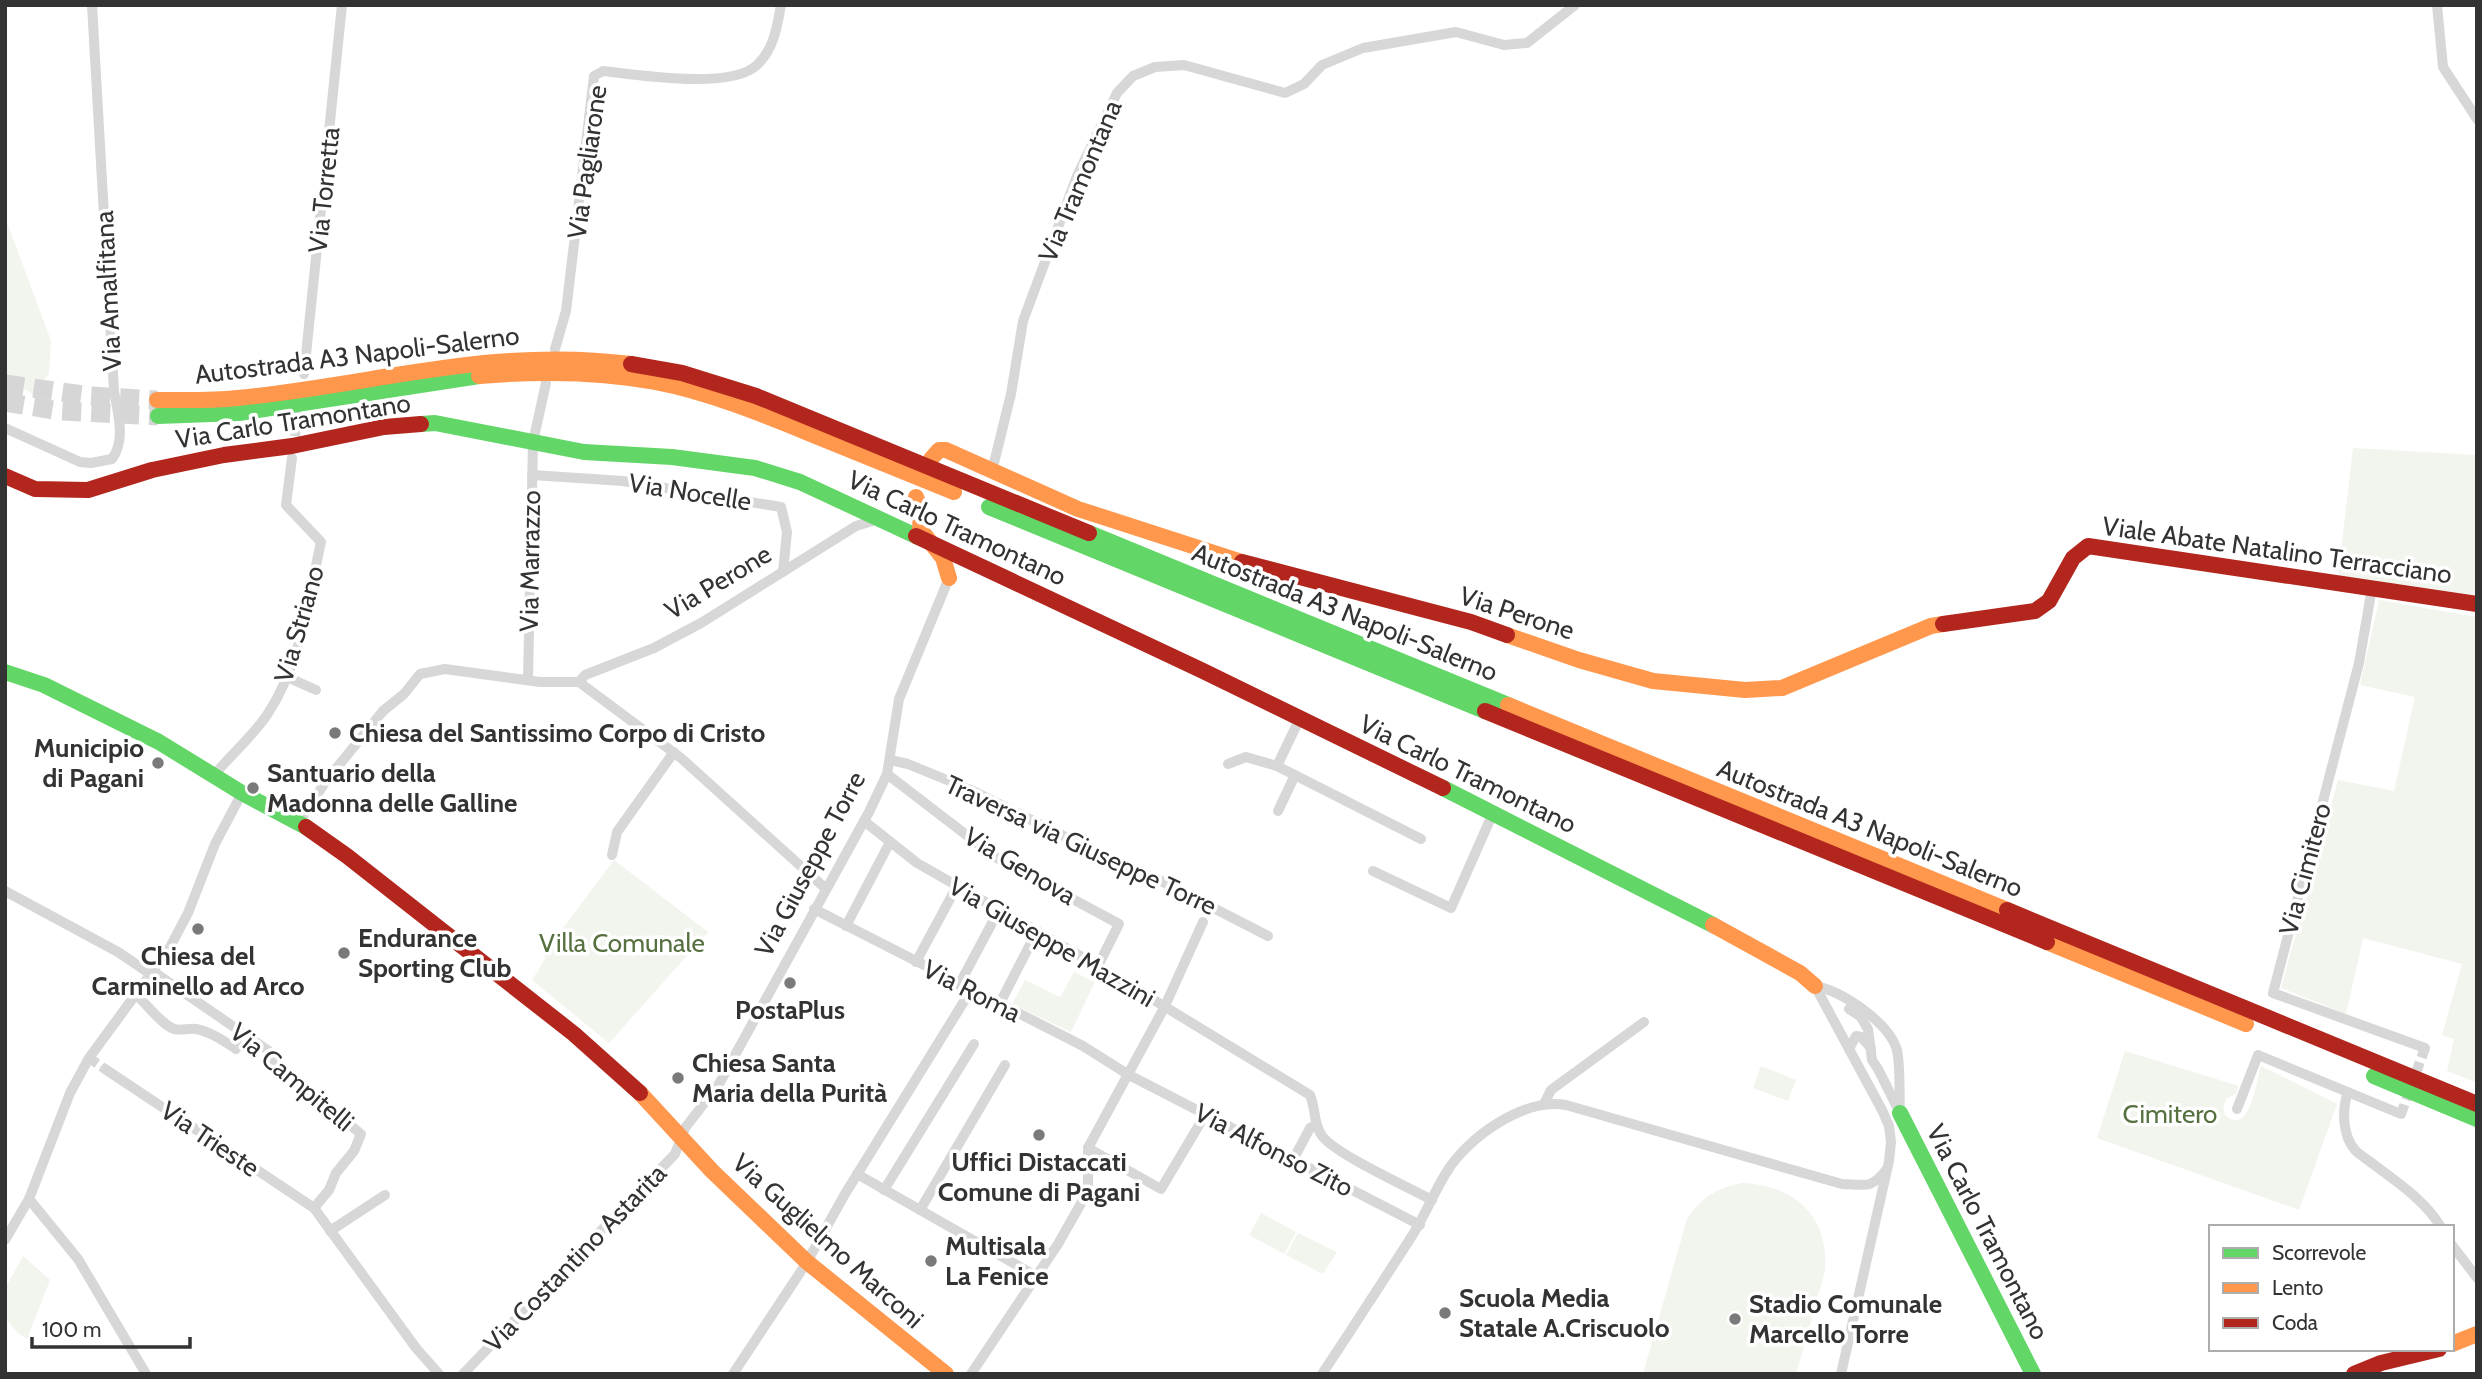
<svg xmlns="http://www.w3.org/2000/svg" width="2482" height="1379" viewBox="0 0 2482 1379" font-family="Cabin,sans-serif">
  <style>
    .green { fill: #f1f5ed }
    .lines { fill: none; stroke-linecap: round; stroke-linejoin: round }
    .street-tunnel { stroke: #d6d6d6; stroke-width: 10; stroke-dasharray: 10 5; stroke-linecap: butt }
    .highway-tunnel { stroke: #d6d6d6; stroke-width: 19; stroke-dasharray: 19 10; stroke-linecap: butt }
    .street { stroke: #d7d7d7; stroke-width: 10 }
    .fast { stroke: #63d668; stroke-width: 16 }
    .slow { stroke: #ff974d; stroke-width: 16 }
    .jam { stroke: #b3261e; stroke-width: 16 }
    .poi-dot { fill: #7a7a7a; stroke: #fff; stroke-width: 2.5 }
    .labels { text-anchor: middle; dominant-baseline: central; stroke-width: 7; stroke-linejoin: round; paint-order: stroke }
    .street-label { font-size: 26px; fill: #333; stroke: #fff }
    .poi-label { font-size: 26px; font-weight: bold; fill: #333; stroke: #fff; text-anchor: start }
    .park-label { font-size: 26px; fill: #56703f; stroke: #fff }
  </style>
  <rect width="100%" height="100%" fill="#fff"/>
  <g class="green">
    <path d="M5 217 51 341 49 374 33 394 5 378Z"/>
    <path d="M2353 448 2477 455V599L2338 577Z"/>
    <path d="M2379 600 2477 617V1083L2447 1071 2454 1039 2442 1035 2462 964 2363 938 2346 1014 2281 988 2338 780 2394 791 2415 697 2360 685Z"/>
    <path d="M614 860 708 932 609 1043 532 980 546 958 543 955Z"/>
    <path d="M1074 972 1095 982 1071 1032 1012 1004 1025 980 1060 997Z"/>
    <path d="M2125 1051 2239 1086 2236 1094 2227 1098 2223 1106 2225 1115C2250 1137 2256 1082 2261 1066L2337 1104 2299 1210 2097 1138Z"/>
    <path d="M1761 1066 1796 1080 1788 1101 1753 1088Z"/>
    <path d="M1742 1183C1793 1185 1829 1215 1825 1269 1824 1279 1819 1290 1817 1300 1810 1325 1803 1349 1796 1374H1643L1687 1219C1701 1197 1718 1188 1742 1183Z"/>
    <path d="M1261 1213 1296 1232 1284 1254 1249 1235Z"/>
    <path d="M1298 1233 1337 1252 1323 1274 1286 1255Z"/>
    <path d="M23 1256 50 1280 27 1339 17 1332 5 1318V1289Z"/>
  </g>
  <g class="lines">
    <g class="street-tunnel">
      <path d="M293 451 300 401"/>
      <path d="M89 1058 105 1069"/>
      <path d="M2401 1114 2425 1048"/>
    </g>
    <g class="highway-tunnel">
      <path d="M5 384 90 396 157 400"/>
      <path d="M5 402 60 411 158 416"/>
    </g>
    <g class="street">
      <path d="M2437 5 2443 67 2477 119"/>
      <path d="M555 349 566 311 594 76 603 71C638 75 731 90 757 65 774 49 777 27 781 5"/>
      <path d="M304 374 342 5"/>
      <path d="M5 428 80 462 91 463 112 459C126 440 118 414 114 391L92 5"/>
      <path d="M992 471 1011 394 1023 321 1077 176 1117 93 1133 76 1155 67 1184 65 1285 93 1304 84 1322 65 1363 48 1456 32 1504 45 1527 43 1575 5"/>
      <path d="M532 475 623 481 781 507 787 532 783 572"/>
      <path d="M2372 588 2359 663 2273 993 2425 1048"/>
      <path d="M287 677 316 690"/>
      <path d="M528 679 533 442 546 383"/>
      <path d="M579 682 585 675 654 648 701 623 856 526 879 519"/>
      <path d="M579 682 681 758 825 888"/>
      <path d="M890 760 908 764 971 790 1132 870 1161 881 1268 936"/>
      <path d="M1228 764 1246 757 1277 766 1421 839"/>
      <path d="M1277 766 1300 718"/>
      <path d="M887 774 995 857 1119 924 1098 966"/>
      <path d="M213 776C231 755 252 737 267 715 301 664 308 600 321 542L286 505 292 458"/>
      <path d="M1278 811 1295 775"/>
      <path d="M864 821 917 863 1098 966 1310 1095C1316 1109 1313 1123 1322 1136 1337 1155 1408 1187 1432 1200"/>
      <path d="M299 822 326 781 383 711 404 694 420 674 445 669 540 682H579"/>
      <path d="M612 855 617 832 674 752"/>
      <path d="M1373 871 1451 908 1493 813"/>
      <path d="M5 891 118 952 152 975"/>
      <path d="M814 909 1083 1046 1129 1075 1420 1225"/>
      <path d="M846 926 890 842"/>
      <path d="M916 962 957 886"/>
      <path d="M154 972 269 1051 273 1062 361 1134 354 1151 336 1173 329 1190 314 1208"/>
      <path d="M959 985 999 910"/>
      <path d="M1815 986 1882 1110 1889 1126 1891 1142 1889 1161 1841 1374"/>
      <path d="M1815 986C1842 991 1886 1021 1896 1047 1901 1059 1899 1098 1900 1113"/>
      <path d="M136 995C148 1005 161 1024 174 1029 180 1031 189 1028 196 1029 211 1032 224 1041 236 1049L246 1036"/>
      <path d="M999 1005 1037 931"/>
      <path d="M1849 1009 1860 1016 1868 1029 1872 1060 1878 1069 1897 1107"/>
      <path d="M1849 1049 1856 1036 1861 1037 1871 1048"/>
      <path d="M105 1069 314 1208 416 1348 439 1374"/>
      <path d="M2348 1092C2342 1109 2342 1135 2355 1150 2361 1156 2370 1161 2377 1167 2400 1184 2426 1202 2441 1227"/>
      <path d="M1544 1104 1551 1090 1644 1022"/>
      <path d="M2237 1109 2258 1055 2401 1114"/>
      <path d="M1088 1148 1161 1189 1205 1115"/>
      <path d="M1293 1160 1310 1128 1316 1125"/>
      <path d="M857 1174 1036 1276"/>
      <path d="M884 1190 974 1044"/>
      <path d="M29 1199 78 1259 146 1374"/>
      <path d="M920 1210 1005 1065"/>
      <path d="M330 1231 385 1195"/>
      <path d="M5 1240 29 1199 70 1093 89 1058 169 949 188 913 215 844 242 793"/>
      <path d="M2452 1245 2477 1278"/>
      <path d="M463 1374 675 1154 685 1128 719 1084 869 812 887 774 899 699 949 578"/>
      <path d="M733 1374 807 1262 845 1194 971 990"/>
      <path d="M971 1374 1058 1244 1088 1191V1148L1164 1008 1203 922"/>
      <path d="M1322 1374C1352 1329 1381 1284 1410 1239 1424 1218 1433 1194 1446 1173 1468 1137 1523 1098 1566 1105L1842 1184C1867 1185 1871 1189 1887 1169"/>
    </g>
    <g class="fast">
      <path d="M158 416 239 413 479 376"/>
      <path d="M421 424 435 423 584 452 672 457 755 468 800 482 916 536"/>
      <path d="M989 507 1485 711"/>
      <path d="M1089 533 1508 705"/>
      <path d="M5 672 44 685 159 742 242 793 306 827"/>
      <path d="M1443 788 1713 925"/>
      <path d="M2374 1076 2477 1119"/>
      <path d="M1900 1113 2033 1374"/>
    </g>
    <g class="slow">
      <path d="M479 376C538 371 597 371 655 382 707 392 757 412 806 432 855 452 905 472 954 492"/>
      <path d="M157 400C184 400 211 401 237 398 373 385 492 346 631 364"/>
      <path d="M931 459 939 450H946L1078 509 1242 562"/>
      <path d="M916 497 921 511 920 529 943 558 949 578"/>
      <path d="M1507 635 1579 660 1653 681 1745 690 1782 688 1931 626 1943 624"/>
      <path d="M1508 705 2007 910"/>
      <path d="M1713 925 1800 973 1815 986"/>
      <path d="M2047 942 2246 1024"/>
      <path d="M640 1093 712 1171 807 1262 946 1374"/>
      <path d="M2452 1344 2477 1334"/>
    </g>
    <g class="jam">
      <path d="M631 364 682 373 756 396 1089 533"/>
      <path d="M5 476 35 489 88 490 152 470 224 455 292 446 384 427 421 424"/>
      <path d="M916 536 1201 670 1443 788"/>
      <path d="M1242 562 1471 622 1507 635"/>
      <path d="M1943 624 2035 611 2049 601 2073 558 2088 546 2477 604"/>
      <path d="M1485 711 2047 942"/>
      <path d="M306 827 347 856 574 1034 640 1093"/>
      <path d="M2007 910 2477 1104"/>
      <path d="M2354 1374 2381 1363 2439 1349"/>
    </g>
  </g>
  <g class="poi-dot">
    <circle cx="335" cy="733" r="7"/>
    <circle cx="158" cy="763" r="7"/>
    <circle cx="253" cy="788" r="7"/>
    <circle cx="198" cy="929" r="7"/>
    <circle cx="344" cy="953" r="7"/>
    <circle cx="790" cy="983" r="7"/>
    <circle cx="678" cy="1078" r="7"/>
    <circle cx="1039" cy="1135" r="7"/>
    <circle cx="931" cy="1261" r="7"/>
    <circle cx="1445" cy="1313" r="7"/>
    <circle cx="1735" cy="1319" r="7"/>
  </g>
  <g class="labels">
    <g class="street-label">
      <text transform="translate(587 162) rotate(-82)">Via Pagliarone</text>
      <text transform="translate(1080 181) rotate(-67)">Via Tramontana</text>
      <text transform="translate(324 190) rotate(-84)">Via Torretta</text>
      <text transform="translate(108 291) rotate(-93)">Via Amalfitana</text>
      <text transform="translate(357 355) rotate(-7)">Autostrada A3 Napoli-Salerno</text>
      <text transform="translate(293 421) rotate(-9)">Via Carlo Tramontano</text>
      <text transform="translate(690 492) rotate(9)">Via Nocelle</text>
      <text transform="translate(957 528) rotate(25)">Via Carlo Tramontano</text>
      <text transform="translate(2277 550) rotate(8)">Viale Abate Natalino Terracciano</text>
      <text transform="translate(530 561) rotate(-89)">Via Marrazzo</text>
      <text transform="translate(718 582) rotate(-31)">Via Perone</text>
      <text transform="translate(1345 612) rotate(22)">Autostrada A3 Napoli-Salerno</text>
      <text transform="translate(1517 613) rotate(18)">Via Perone</text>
      <text transform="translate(299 624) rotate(-74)">Via Striano</text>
      <text transform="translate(1468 774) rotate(26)">Via Carlo Tramontano</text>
      <text transform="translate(1870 828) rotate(22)">Autostrada A3 Napoli-Salerno</text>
      <text transform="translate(1081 845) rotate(25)">Traversa via Giuseppe Torre</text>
      <text transform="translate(810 864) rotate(-62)">Via Giuseppe Torre</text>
      <text transform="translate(1020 866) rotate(31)">Via Genova</text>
      <text transform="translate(2305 869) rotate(-75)">Via Cimitero</text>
      <text transform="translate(1052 942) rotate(30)">Via Giuseppe Mazzini</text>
      <text transform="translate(972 991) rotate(27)">Via Roma</text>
      <text transform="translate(292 1077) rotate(40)">Via Campitelli</text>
      <text transform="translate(210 1139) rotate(34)">Via Trieste</text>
      <text transform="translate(1274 1150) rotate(27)">Via Alfonso Zito</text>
      <text transform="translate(1988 1232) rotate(63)">Via Carlo Tramontano</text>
      <text transform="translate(828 1241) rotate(42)">Via Guglielmo Marconi</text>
      <text transform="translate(575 1258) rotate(-46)">Via Costantino Astarita</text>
    </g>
    <g class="poi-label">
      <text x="349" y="733">Chiesa del Santissimo Corpo di Cristo</text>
      <text x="144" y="748" text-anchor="end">Municipio<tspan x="144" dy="30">di Pagani</tspan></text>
      <text x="267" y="773">Santuario della<tspan x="267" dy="30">Madonna delle Galline</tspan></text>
      <text x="358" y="938">Endurance<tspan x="358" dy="30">Sporting Club</tspan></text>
      <text x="198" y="956" text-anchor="middle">Chiesa del<tspan x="198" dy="30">Carminello ad Arco</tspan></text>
      <text x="790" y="1010" text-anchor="middle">PostaPlus</text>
      <text x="692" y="1063">Chiesa Santa<tspan x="692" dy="30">Maria della Purità</tspan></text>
      <text x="1039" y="1162" text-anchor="middle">Uffici Distaccati<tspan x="1039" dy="30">Comune di Pagani</tspan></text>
      <text x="945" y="1246">Multisala<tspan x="945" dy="30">La Fenice</tspan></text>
      <text x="1459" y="1298">Scuola Media<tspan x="1459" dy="30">Statale A.Criscuolo</tspan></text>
      <text x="1749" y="1304">Stadio Comunale<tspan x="1749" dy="30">Marcello Torre</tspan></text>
    </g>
    <g class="park-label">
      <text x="622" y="943">Villa Comunale</text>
      <text x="2170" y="1114">Cimitero</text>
    </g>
  </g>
  <rect width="2482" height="1379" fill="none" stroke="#333333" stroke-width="14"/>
  <rect x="2209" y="1225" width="245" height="126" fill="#ffffff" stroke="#adadad" stroke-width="2"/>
  <rect x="2223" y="1248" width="35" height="10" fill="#63d668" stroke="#adadad" stroke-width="2"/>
  <text x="2272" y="1260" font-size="21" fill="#333333">Scorrevole</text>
  <rect x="2223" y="1283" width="35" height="10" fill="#ff974d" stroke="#adadad" stroke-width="2"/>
  <text x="2272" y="1295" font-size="21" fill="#333333">Lento</text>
  <rect x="2223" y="1318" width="35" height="10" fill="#b3261e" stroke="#adadad" stroke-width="2"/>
  <text x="2272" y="1330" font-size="21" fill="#333333">Coda</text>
  <path d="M32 1337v10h158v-10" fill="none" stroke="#333333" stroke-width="3.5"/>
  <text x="42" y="1337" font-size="21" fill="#333333" stroke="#ffffff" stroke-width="5" paint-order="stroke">100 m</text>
</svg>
